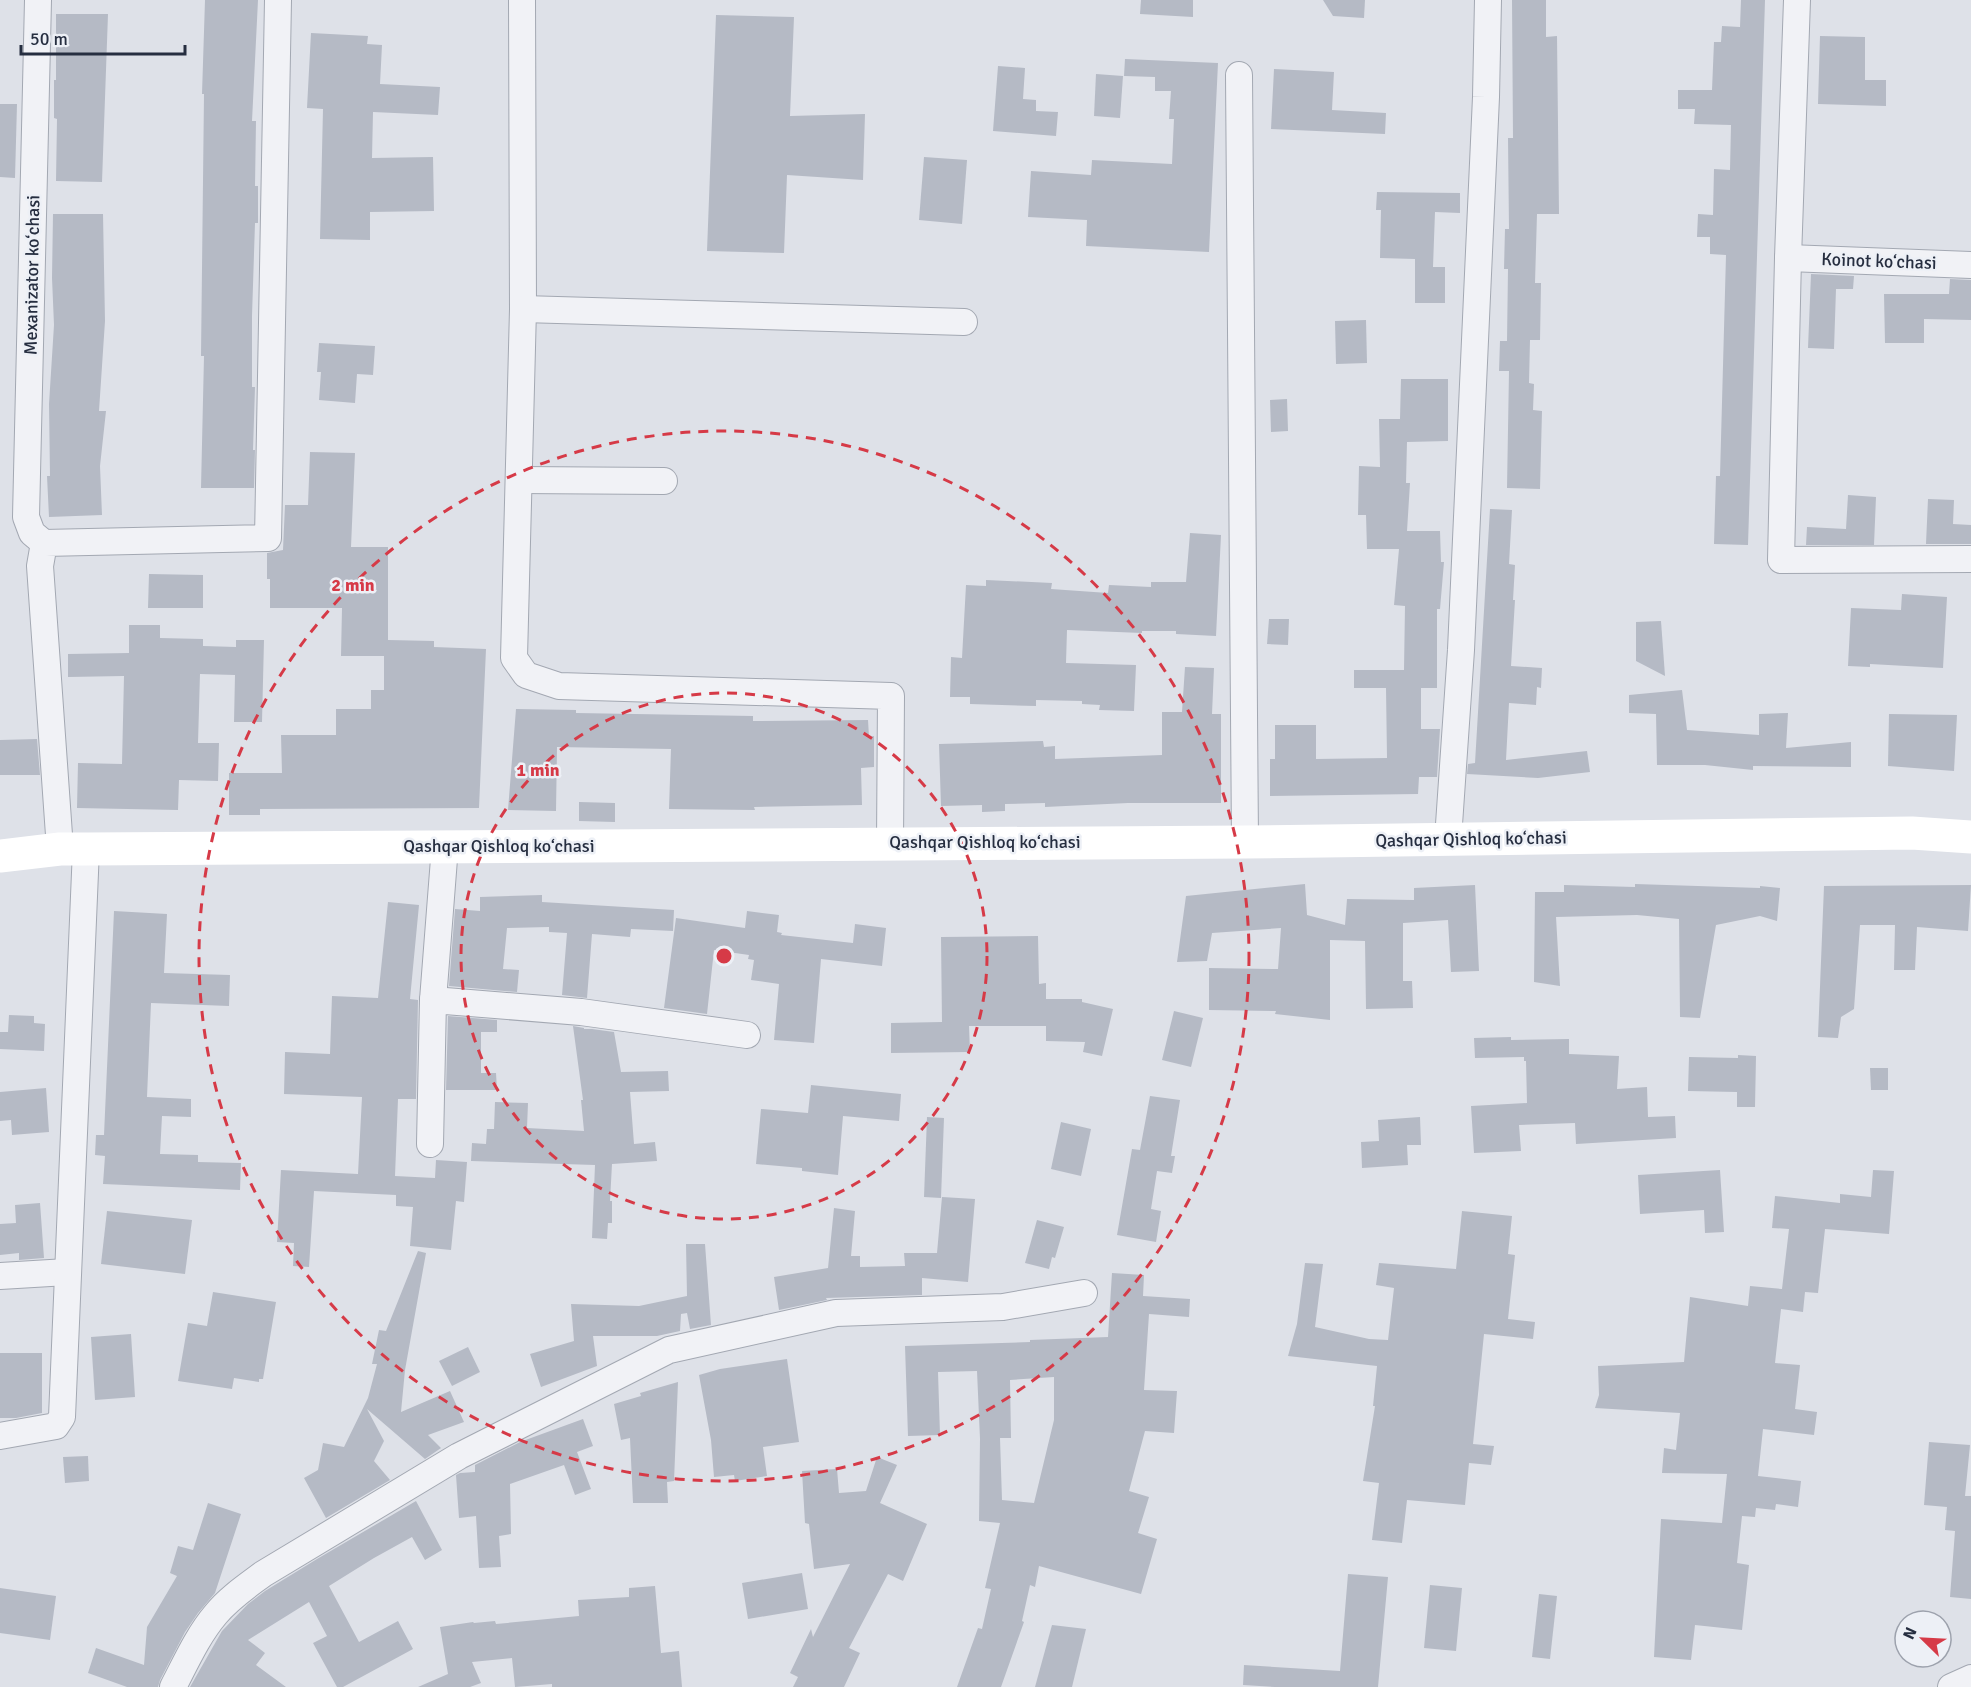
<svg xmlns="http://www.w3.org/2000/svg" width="1971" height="1687" viewBox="0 0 1971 1687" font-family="Signika,sans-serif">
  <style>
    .building { fill: #b5bac5; fill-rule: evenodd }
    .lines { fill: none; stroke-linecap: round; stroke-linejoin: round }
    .street-casing { stroke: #a3a8b2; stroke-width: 28 }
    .street { stroke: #f1f2f6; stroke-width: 26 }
    .secondary { stroke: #fff; stroke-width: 33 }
    .ring { fill: none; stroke: #d63a47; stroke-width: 3; stroke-dasharray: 10 8 }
    .labels { text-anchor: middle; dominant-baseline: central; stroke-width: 5; stroke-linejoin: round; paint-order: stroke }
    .street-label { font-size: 18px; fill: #262e40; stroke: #edf0f6 }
    .centre { fill: #d63a47; stroke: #edf0f6; stroke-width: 3 }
    .ring-label { font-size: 18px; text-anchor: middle; font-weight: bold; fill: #d63a47; stroke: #edf0f6; stroke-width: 5; stroke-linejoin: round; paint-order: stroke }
  </style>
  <rect width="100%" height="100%" fill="#dee1e8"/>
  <g class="building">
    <path d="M205 0H258L252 121H256L255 186H258V223H255L252 316V387H255L253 450H255L254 488H201L204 356H201L204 94H202Z"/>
    <path d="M1141 0H1193V17L1140 14Z"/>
    <path d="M1323 0H1365L1364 18 1333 16Z"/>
    <path d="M1512 0H1546V37L1557 36 1559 214H1537L1535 283H1541L1540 340H1530L1529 383 1534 384 1533 410 1542 411 1540 489 1507 488 1509 371H1499L1500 341H1507L1508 269H1504L1505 229H1509L1508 138H1513Z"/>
    <path d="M1741 0H1765L1748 545 1714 544 1716 476H1720L1726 255 1710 254V237H1697L1698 214 1713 215 1714 169 1730 170 1731 125 1694 124 1695 109H1678V90H1712L1714 42H1721L1722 26 1740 27Z"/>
    <path d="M56 14H108L102 182 56 181 57 119 54 118V80H56Z"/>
    <path d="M716 15 794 17 790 116 865 114 863 180 787 175 784 253 707 251Z"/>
    <path d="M311 33 368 36 367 44 382 45 380 84 440 87 438 115 373 112 372 158 433 157 434 211 370 212V240L320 239 323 109 307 108Z"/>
    <path d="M1820 36 1865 37V80H1886V106L1818 104Z"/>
    <path d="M1125 59 1218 63 1209 252 1086 246 1087 220 1028 217 1031 171 1091 175 1092 160 1172 164 1174 119H1169L1171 91H1155V77L1124 76Z"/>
    <path d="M998 66 1025 68 1023 99 1036 100V111L1058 112 1056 136 993 131Z"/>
    <path d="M1274 69 1334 72 1332 110 1386 113 1385 134 1271 129Z"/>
    <path d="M1096 74 1123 76 1120 118 1094 116Z"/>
    <path d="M0 104H17L15 178 0 177Z"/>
    <path d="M924 157 967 160 962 224 919 220Z"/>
    <path d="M1377 192 1460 193V213L1435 212 1433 267H1445V303H1415V259L1380 258 1381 210H1376Z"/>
    <path d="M53 214H103L105 321 99 411H106L100 466 102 515 49 517 47 476H50L49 404 54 325 52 278Z"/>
    <path d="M1811 274 1854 276 1853 289H1836L1834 349 1808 348Z"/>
    <path d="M1950 279 1971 280V320L1924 319V343H1885L1884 294H1949Z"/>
    <path d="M1366 320 1367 363 1336 364 1335 321Z"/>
    <path d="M319 343 375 346 373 375 357 374 355 403 319 400 321 372H317Z"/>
    <path d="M1401 379H1448V441L1407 442 1406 483H1410L1407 531H1440L1441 562H1444L1440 609H1437V688H1421V729H1440L1437 777H1419L1418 794 1270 796V759H1275V725H1316V759L1387 758 1386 688H1354V670H1404L1405 606 1394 605 1399 549H1367L1366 515H1358L1359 466 1380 467 1379 419H1400Z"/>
    <path d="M1287 399 1288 431 1271 432 1270 400Z"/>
    <path d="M310 452 355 453 351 547H388V640L434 641V647L486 649 479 808 260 809V815H229V773H282L281 735H336V709H371V690H384V656H341L342 608H270V579H267V553L283 550 285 505H308Z"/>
    <path d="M1848 495 1876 497 1874 545H1806L1807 527 1846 529Z"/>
    <path d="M1928 499 1954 500 1953 524 1971 525V544H1926Z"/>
    <path d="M1490 509 1512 510 1509 564 1515 565 1513 600H1515L1511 666 1542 668 1541 688 1537 687 1536 705 1509 703 1506 760 1587 751 1590 772 1538 778 1467 774 1468 764 1475 763Z"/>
    <path d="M1190 533 1221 535 1216 636 1176 634V631H1142V633L1067 630 1066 663 1136 665 1134 711 1099 710 1100 705 1082 704V701L1036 700V706L970 704V697H950L951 657 962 658 966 585 986 586V580L1052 583 1051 589 1108 593 1109 585 1151 587V582H1186Z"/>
    <path d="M149 574 203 575V608H148Z"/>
    <path d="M1902 594 1947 597 1943 668 1870 664V667L1848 666 1851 608 1901 610Z"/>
    <path d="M1269 619H1289L1288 645 1267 644Z"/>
    <path d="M1661 621 1665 676 1636 661V622Z"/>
    <path d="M129 625H160V638L203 639V646L236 647V640H264L262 722H234L235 675 200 674 198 743H219L218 781 179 780 178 810 77 808 78 763 122 764 124 676 68 677V654L129 653Z"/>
    <path d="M1185 667 1214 668 1212 714H1221V803H1128L1045 807V803L1005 804V811L982 812V805L941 806 939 744 1043 741 1044 747 1055 746V759L1162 755V712H1182Z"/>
    <path d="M1682 690 1687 730 1759 735V714L1788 713 1786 748 1851 742V767L1753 766V770L1705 765H1657L1656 714 1629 713V695Z"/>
    <path d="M516 709 576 710V713L753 716V721L868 720 869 737 874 736V767L861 768 862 805 754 807 755 810 669 809 671 749 557 747 556 811 508 810Z"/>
    <path d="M1889 714 1957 715 1954 771 1888 766Z"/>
    <path d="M37 739 40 775H0V740Z"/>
    <path d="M579 802 615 803V822L579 821Z"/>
    <path d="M1305 884 1307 915 1345 925 1347 899 1414 900V888L1475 885 1479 971 1451 972 1448 920 1403 923V981H1412L1413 1008 1366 1009 1365 941 1330 940V1020L1275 1014 1276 1011 1209 1010V968L1278 969 1281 928 1212 933 1207 961 1177 962 1186 896Z"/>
    <path d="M1635 884 1760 888V886L1780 888 1777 921 1760 916 1716 925 1700 1018 1680 1017 1679 919 1637 915 1556 917 1560 986 1534 982 1535 892H1564V885L1635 887Z"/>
    <path d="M1971 885 1968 931 1917 927 1915 970H1894L1895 925H1860L1854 1009 1841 1017 1838 1038 1818 1037 1824 886Z"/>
    <path d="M542 895V902L674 910 673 931 631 929 630 937 592 934 587 998 562 995 567 933 549 932V927L507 928 503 969 519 970 517 992 449 986 455 909 480 911V897Z"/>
    <path d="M388 902 419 905 410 999 418 1000 416 1099H398L395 1176 435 1178 436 1160 467 1162 464 1202 456 1201 451 1250 410 1246 413 1207 396 1206V1195L314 1191 309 1267 293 1266 294 1243 277 1242 281 1170 358 1174 362 1097 284 1094 285 1052 330 1054 332 996 378 998Z"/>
    <path d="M114 911 167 914 164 973 230 975 229 1006 151 1003 147 1097 191 1099V1117L162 1116 160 1154 198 1155V1162L241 1163 240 1190 103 1184 105 1156 95 1155 96 1135H104Z"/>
    <path d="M747 911 779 915 777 932 782 933 781 935 853 943 855 924 886 928 882 966 821 959 814 1043 774 1040 779 984 751 980 754 960 748 959 749 955 714 950 707 1014 664 1008 676 918 745 928Z"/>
    <path d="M1038 936 1039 984 1046 983V999H1082V1002L1113 1009 1102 1056 1083 1052 1085 1042 1046 1041V1026H969L970 1052 891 1053V1023L942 1022 941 937Z"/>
    <path d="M1174 1011 1203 1018 1191 1067 1162 1060Z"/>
    <path d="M9 1015 34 1016V1023L45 1024 44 1051 0 1049V1032H8Z"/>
    <path d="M448 1016 497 1020V1032H481V1073H496L497 1090H446Z"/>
    <path d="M573 1026 584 1028V1029H592L614 1032 621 1072 668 1071 669 1091 630 1092 634 1144 655 1142 657 1161 612 1164 610 1201H612V1223H608L607 1239 592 1238 595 1165 471 1161 472 1143 486 1144 487 1129H494L495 1102 528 1103 527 1128 584 1131 581 1100H583Z"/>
    <path d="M1511 1037V1040L1569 1039V1054L1619 1056 1617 1089 1647 1087 1648 1117 1675 1116 1676 1138 1576 1144 1575 1123 1519 1125 1521 1151 1474 1153 1471 1106 1527 1103 1526 1061H1524V1057L1475 1058 1474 1038Z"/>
    <path d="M1738 1055 1756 1056 1755 1107H1737V1092L1688 1091 1689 1057 1738 1058Z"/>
    <path d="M1870 1068H1888V1090H1871Z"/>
    <path d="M811 1085 901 1094 899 1121 843 1116 838 1175 802 1171V1168L756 1164 761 1109 808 1113Z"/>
    <path d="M46 1088 49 1132 12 1135 11 1120 0 1121V1092Z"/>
    <path d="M1150 1096 1180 1100 1171 1156H1175L1172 1173 1157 1171 1151 1209 1161 1211 1156 1242 1117 1235 1132 1149 1140 1150Z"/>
    <path d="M927 1117 944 1118 941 1198 924 1197Z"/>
    <path d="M1420 1117 1421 1145H1407L1408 1165 1362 1168 1361 1142 1379 1141 1378 1120Z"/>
    <path d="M1061 1122 1091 1129 1081 1176 1051 1169Z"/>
    <path d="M1720 1170 1724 1232 1705 1233 1704 1210 1640 1214 1638 1175Z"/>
    <path d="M1873 1170 1894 1171 1889 1234 1825 1229 1818 1293 1805 1292 1803 1312 1781 1309 1775 1363 1800 1365 1795 1409 1817 1412 1814 1435 1763 1429 1758 1476 1801 1481 1798 1507 1776 1504 1775 1510 1756 1508 1755 1517 1742 1516 1737 1563 1749 1565 1742 1630 1695 1625 1691 1660 1654 1657 1661 1519 1722 1523 1727 1474 1662 1473 1664 1448 1676 1450 1680 1413 1595 1408 1599 1395 1598 1366 1684 1362 1690 1297 1748 1306 1750 1286 1782 1289 1789 1229 1772 1228 1775 1196 1840 1203V1194L1871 1197Z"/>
    <path d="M942 1197 975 1199 968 1282 922 1278V1295L826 1298 827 1300 779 1310 774 1277 828 1268 834 1208 855 1211 851 1256H860V1267L905 1266 904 1253H937Z"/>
    <path d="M40 1203 44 1258 19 1260V1253L0 1255V1224L16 1223 15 1205Z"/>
    <path d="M107 1211 192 1220 185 1274 101 1264Z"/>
    <path d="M1462 1211 1512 1216 1508 1254 1515 1255 1508 1319 1535 1322 1533 1339 1484 1334 1473 1444 1494 1446 1491 1465 1469 1463 1465 1505 1407 1500 1402 1543 1372 1540 1379 1483 1363 1481 1375 1406H1373L1377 1366 1288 1356 1297 1324 1305 1263 1323 1264 1315 1327 1369 1339 1388 1340 1394 1288 1376 1285 1379 1263 1456 1269Z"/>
    <path d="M1037 1220 1064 1227 1055 1258 1052 1257 1049 1269 1025 1263Z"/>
    <path d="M686 1244H705L711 1325 690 1329 687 1313 681 1314 680 1331 657 1336H593L597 1366 541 1387 530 1354 574 1341 571 1304 639 1306 687 1296Z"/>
    <path d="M418 1251 426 1253 405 1370 401 1412 450 1391 464 1422 428 1435 441 1448 425 1459 367 1409 384 1441 374 1461 390 1480 326 1518 304 1478 318 1470 323 1443 344 1447 368 1398 377 1364H372L379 1330 386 1331Z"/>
    <path d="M1112 1273 1144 1275 1143 1296 1190 1299 1189 1317 1149 1314 1144 1390 1177 1391 1174 1433 1145 1431 1129 1491 1149 1497 1138 1533 1157 1539 1141 1594 1039 1566 1035 1587 1030 1585 1022 1621 1024 1622 1001 1687H957L978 1628 982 1629 991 1589 985 1588 1000 1523 979 1521 980 1439 977 1371 938 1372 940 1435 908 1436 905 1346 1030 1342V1340L1108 1337ZM1054 1377V1420L1034 1503 1002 1500 1000 1438H1011L1010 1380Z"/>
    <path d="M213 1292 276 1302 263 1379H259V1382L234 1378 232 1389 178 1381 188 1323 207 1326Z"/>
    <path d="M131 1334 135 1397 95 1400 91 1337Z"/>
    <path d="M468 1347 480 1372 452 1386 439 1361Z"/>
    <path d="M0 1353H42V1413L16 1418H0Z"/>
    <path d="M787 1359 799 1442 763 1447 767 1476 735 1481 734 1475 714 1477 711 1440 699 1375 720 1369Z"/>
    <path d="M678 1382 674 1481 667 1482 668 1503H633L630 1438 621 1440 614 1404 641 1396 640 1393Z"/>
    <path d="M583 1419 593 1446 577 1452 591 1489 575 1495 564 1465 510 1484 511 1534 499 1536 501 1567 479 1568 476 1516 459 1518 456 1475 460 1473 475 1472V1465L520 1442Z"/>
    <path d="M1929 1442 1970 1445 1965 1496H1971V1599L1950 1597 1955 1531 1945 1530 1947 1507 1924 1505Z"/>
    <path d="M88 1456 89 1481 65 1483 63 1457Z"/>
    <path d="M877 1457 897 1465 880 1503 927 1524 903 1581 888 1574 849 1648 860 1653 844 1687H793L798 1677 790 1673 811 1629 813 1637 850 1564 814 1569 809 1524 805 1523 802 1471 837 1469 839 1493 866 1491Z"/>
    <path d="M416 1501 442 1550 425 1560 412 1537 374 1558 329 1586 359 1642 398 1621 413 1649 343 1687H337L313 1643 327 1636 309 1602 248 1640 265 1653 256 1665 286 1687H190L222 1631 248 1604 265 1591 317 1559Z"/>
    <path d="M208 1503 241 1514 215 1593 198 1613 185 1632 160 1680 158 1687H127L88 1673 96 1648 144 1665 147 1627 177 1576 170 1573 178 1546 193 1550Z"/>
    <path d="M802 1573 808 1609 748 1619 742 1583Z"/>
    <path d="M1348 1574 1388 1577 1378 1687H1275L1243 1685 1244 1665 1340 1671Z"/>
    <path d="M1430 1585 1462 1588 1456 1651 1424 1648Z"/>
    <path d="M655 1586 661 1653 679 1651 682 1687H552V1684L515 1687 512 1658 472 1662 481 1683 470 1687H418L448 1674 440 1627 473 1622 474 1623 495 1621 496 1624 579 1616 578 1600 629 1597V1588Z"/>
    <path d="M0 1588 56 1596 50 1640 0 1633Z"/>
    <path d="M1539 1594 1557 1596 1550 1659 1532 1657Z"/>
    <path d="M1052 1625 1086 1629 1072 1687H1035Z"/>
  </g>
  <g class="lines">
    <defs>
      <g id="street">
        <path d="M38 0 26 517 32 533 44 543"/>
        <path d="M522 0 523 309 514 658 526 675 559 686 891 696 890 843"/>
        <path d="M1797 0 1788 258 1781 560 1971 559"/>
        <path d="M1239 75 1245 842"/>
        <path d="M1788 258 1971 265"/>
        <path d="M523 309 964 322"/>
        <path d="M519 480 664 481"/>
        <path d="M1448 839 1461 650 1486 97 1488 0"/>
        <path d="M60 849 40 566 44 543 268 538 278 0"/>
        <path d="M433 1000 445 846"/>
        <path d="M430 1144 433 1000 581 1012 747 1035"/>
        <path d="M0 1276 67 1272"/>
        <path d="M0 1436 56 1426 62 1417 86 849"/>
        <path d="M173 1687C186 1662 198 1635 216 1614 229 1598 247 1586 263 1574L459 1456 669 1350 836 1313 1003 1307 1084 1293"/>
        <path d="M1951 1687 1971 1678"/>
      </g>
    </defs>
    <use href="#street" class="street-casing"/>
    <use href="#street" class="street"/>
    <path class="secondary" d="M0 856 60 849H86L1245 842 1912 833 1971 837"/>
  </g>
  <g class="ring">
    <circle cx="724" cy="956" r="263"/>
    <circle cx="724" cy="956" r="525"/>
  </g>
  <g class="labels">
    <g class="street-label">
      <text transform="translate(1879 261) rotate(2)">Koinot koʻchasi</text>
      <text transform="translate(32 275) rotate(-89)">Mexanizator koʻchasi</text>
      <text transform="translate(1471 839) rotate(-1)">Qashqar Qishloq koʻchasi</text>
      <text x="985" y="842">Qashqar Qishloq koʻchasi</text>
      <text x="499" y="846">Qashqar Qishloq koʻchasi</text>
    </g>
  </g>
  <circle cx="724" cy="956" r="9" class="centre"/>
  <g class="ring-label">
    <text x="353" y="591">2 min</text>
    <text x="538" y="776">1 min</text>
  </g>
  <g transform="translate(1923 1639) rotate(294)"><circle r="28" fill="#edf0f6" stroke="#9da2ad" stroke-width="1.5"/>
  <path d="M0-4.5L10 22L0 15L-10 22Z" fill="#d63a47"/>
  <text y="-9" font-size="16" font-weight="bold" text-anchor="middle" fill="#262e40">N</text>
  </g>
  <path d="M21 45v9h164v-9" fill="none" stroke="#262e40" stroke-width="3"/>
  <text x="30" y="45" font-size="18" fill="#262e40" stroke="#edf0f6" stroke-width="4.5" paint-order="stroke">50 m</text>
</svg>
